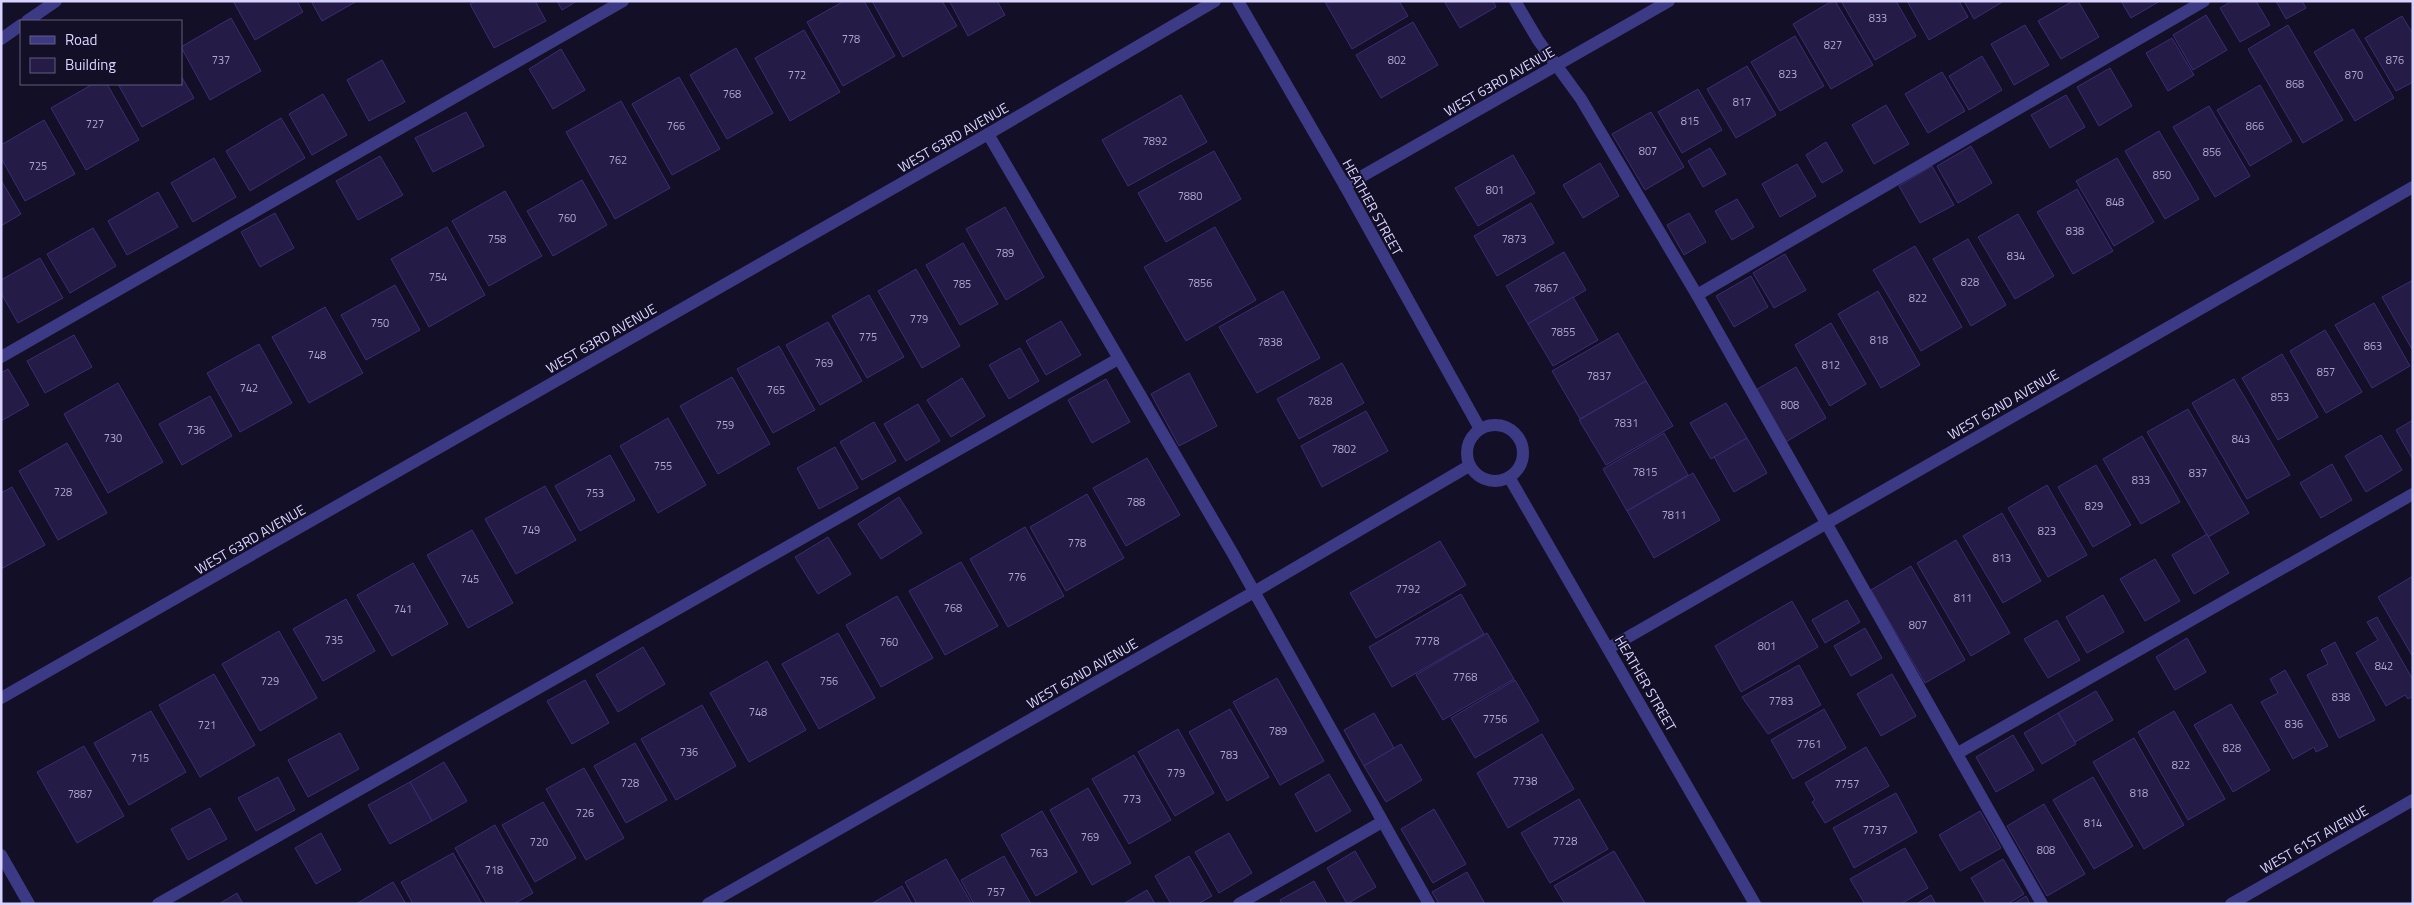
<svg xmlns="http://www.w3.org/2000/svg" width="2414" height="905" viewBox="0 0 2414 905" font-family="'Titillium Web',sans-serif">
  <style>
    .building { fill: #241b47; stroke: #3b2d73 }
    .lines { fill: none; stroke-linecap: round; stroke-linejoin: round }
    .minor { stroke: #3d3a85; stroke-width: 12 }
    .labels { text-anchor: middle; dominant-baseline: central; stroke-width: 4; stroke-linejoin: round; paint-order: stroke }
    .number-label { font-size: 11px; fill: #aca6d1 }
    .street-label { font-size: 14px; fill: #d9d4ff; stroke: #130f26 }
  </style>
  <rect width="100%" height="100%" fill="#130f26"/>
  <g class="building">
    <path d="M233 1H297L303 12 255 40Z"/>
    <path d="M311 1H357L322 21Z"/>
    <path d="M476 1H535L546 21 494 48 470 4Z"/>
    <path d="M557 1H577L562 10Z"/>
    <path d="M844 1H864L895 56 843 86 807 22Z"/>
    <path d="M872 1H942L957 26 903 57Z"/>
    <path d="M952 1H997L1005 15 968 36 950 2Z"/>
    <path d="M1399 1 1408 16 1352 49 1325 2Z"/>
    <path d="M1444 1H1493L1496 7 1460 28Z"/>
    <path d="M1832 1H1835L1873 65 1831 89 1793 24Z"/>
    <path d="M1841 1H1896L1916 36 1875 60Z"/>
    <path d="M1907 1H1959L1968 17 1929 40Z"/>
    <path d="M1964 1H2004L1974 19Z"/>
    <path d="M2073 1H2078L2099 37 2061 59 2038 21Z"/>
    <path d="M2121 1H2160L2131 18Z"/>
    <path d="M2232 1H2256L2270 25 2240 42 2220 8Z"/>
    <path d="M2276 1H2302L2306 8 2286 19Z"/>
    <path d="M2206 15 2227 50 2193 70 2173 35Z"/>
    <path d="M2402 16 2413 34V82L2396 91 2365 38Z"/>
    <path d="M231 18 261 71 210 100 181 47Z"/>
    <path d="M1413 22 1438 65 1381 98 1356 55Z"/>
    <path d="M2025 25 2049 65 2014 85 1991 44Z"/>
    <path d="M2288 25 2343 120 2303 143 2248 49Z"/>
    <path d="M2353 29 2394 98 2355 121 2314 52Z"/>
    <path d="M804 30 840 92 790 121 755 58Z"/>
    <path d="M1795 36 1824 86 1780 111 1751 62Z"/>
    <path d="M2172 38 2194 75 2168 91 2146 53Z"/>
    <path d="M736 48 773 113 727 139 690 75Z"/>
    <path d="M561 49 585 90 553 109 529 69Z"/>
    <path d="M1982 56 2002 90 1969 110 1949 76Z"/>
    <path d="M382 60 405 102 369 121 347 80Z"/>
    <path d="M1747 66 1776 115 1736 138 1707 89Z"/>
    <path d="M2110 68 2132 106 2099 126 2077 87Z"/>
    <path d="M1942 72 1965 111 1928 133 1905 94Z"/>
    <path d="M181 76 194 98 142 127 118 84H181Z"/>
    <path d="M679 77 720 149 672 175 632 104Z"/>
    <path d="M93 84H107L139 140 86 170 51 108Z"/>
    <path d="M2260 85 2292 141 2250 166 2217 110Z"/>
    <path d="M1698 89 1722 130 1682 153 1658 112Z"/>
    <path d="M323 94 347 135 312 155 289 114Z"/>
    <path d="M1181 95 1207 142 1128 186 1102 140Z"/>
    <path d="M2066 95 2085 127 2050 148 2031 115Z"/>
    <path d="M621 101 670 188 615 219 566 132Z"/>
    <path d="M1886 105 1909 144 1874 164 1852 125Z"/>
    <path d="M2209 106 2250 176 2215 197 2173 127Z"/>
    <path d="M466 112 484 146 433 172 415 138Z"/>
    <path d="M1651 112 1684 167 1645 190 1612 134Z"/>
    <path d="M281 118 305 158 250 191 226 151Z"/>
    <path d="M44 120 75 174 25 201 1 158V145Z"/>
    <path d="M2159 131 2199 199 2165 219 2125 151Z"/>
    <path d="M1826 142 1843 171 1822 183 1806 155Z"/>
    <path d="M1971 146 1992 183 1958 203 1937 166Z"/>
    <path d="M1710 148 1726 174 1703 187 1688 161Z"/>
    <path d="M1214 151 1241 199 1166 242 1138 193Z"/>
    <path d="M1513 155 1535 193 1478 226 1455 188Z"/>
    <path d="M380 156 403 195 358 220 336 181Z"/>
    <path d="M214 158 236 197 193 222 171 183Z"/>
    <path d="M2117 158 2154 222 2114 246 2076 181Z"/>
    <path d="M1600 163 1619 196 1583 218 1563 185Z"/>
    <path d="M1797 164 1816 196 1780 217 1762 184Z"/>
    <path d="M1932 166 1954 205 1920 223 1899 186Z"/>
    <path d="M1 180 21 214 1 226Z"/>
    <path d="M582 180 607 225 553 256 527 211Z"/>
    <path d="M2077 189 2113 251 2073 274 2037 212Z"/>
    <path d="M505 191 542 256 489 286 452 221Z"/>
    <path d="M158 192 178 227 127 255 108 221Z"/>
    <path d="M1737 199 1754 227 1732 240 1715 211Z"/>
    <path d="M1531 203 1554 243 1497 276 1474 236Z"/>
    <path d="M1005 207 1044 277 1006 300 966 229Z"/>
    <path d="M275 213 294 248 260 267 241 232Z"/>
    <path d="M1689 213 1706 242 1684 255 1667 225Z"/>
    <path d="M2018 214 2054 276 2015 299 1978 237Z"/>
    <path d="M447 227 485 295 429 327 391 259Z"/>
    <path d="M1215 227 1256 300 1186 341 1144 267Z"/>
    <path d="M93 228 116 266 70 293 47 254Z"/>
    <path d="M1968 239 2006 305 1971 326 1933 259Z"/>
    <path d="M963 243 998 304 960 325 926 265Z"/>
    <path d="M1915 246 1962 327 1921 351 1873 270Z"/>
    <path d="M1564 252 1586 290 1528 324 1506 286Z"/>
    <path d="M1785 254 1806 290 1774 308 1753 273Z"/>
    <path d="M40 258 63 298 18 323 1 293V280Z"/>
    <path d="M916 269 960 346 922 368 878 291Z"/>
    <path d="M1751 276 1768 307 1734 327 1716 296Z"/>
    <path d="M2413 280V351L2382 297Z"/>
    <path d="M395 285 420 330 366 360 341 315Z"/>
    <path d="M1283 291 1320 358 1257 393 1219 327Z"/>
    <path d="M1878 291 1920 365 1881 388 1838 314Z"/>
    <path d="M869 295 904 357 867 378 832 316Z"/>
    <path d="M1573 297 1598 340 1553 366 1528 324Z"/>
    <path d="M2374 303 2410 366 2372 388 2335 325Z"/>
    <path d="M325 307 363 373 309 403 272 337Z"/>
    <path d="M1061 321 1081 355 1046 375 1026 341Z"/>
    <path d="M828 322 862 381 820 405 786 345Z"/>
    <path d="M1831 323 1866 384 1830 406 1795 345Z"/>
    <path d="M2325 330 2362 392 2326 413 2290 351Z"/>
    <path d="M1618 333 1646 381 1580 419 1552 371Z"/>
    <path d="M74 335 92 367 45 393 27 361Z"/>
    <path d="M259 344 292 403 240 432 207 373Z"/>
    <path d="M779 346 815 410 773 433 737 369Z"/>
    <path d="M1020 348 1039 381 1009 399 989 365Z"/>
    <path d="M2282 354 2318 417 2278 440 2242 378Z"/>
    <path d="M1342 363 1364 403 1299 439 1277 399Z"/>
    <path d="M1796 367 1826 418 1784 443 1754 391Z"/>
    <path d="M8 369 29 405 1 421V373Z"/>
    <path d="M1189 373 1217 426 1179 446 1151 394Z"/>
    <path d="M732 377 770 444 718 474 680 406Z"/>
    <path d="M962 378 985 416 951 437 927 400Z"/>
    <path d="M1106 379 1130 422 1092 443 1068 400Z"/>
    <path d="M2234 379 2290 475 2247 499 2192 403Z"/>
    <path d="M1646 381 1673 426 1606 465 1579 420Z"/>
    <path d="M118 383 163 462 108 493 64 414Z"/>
    <path d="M210 396 232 436 182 465 159 424Z"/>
    <path d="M1726 403 1747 438 1711 459 1690 423Z"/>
    <path d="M918 404 940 441 906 461 884 424Z"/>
    <path d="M2188 409 2249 513 2208 537 2147 432Z"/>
    <path d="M1366 411 1388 451 1322 487 1301 446Z"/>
    <path d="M668 418 706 485 658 513 620 446Z"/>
    <path d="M2413 420V460L2396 430Z"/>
    <path d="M874 422 896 461 862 480 840 442Z"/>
    <path d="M1664 433 1688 475 1627 511 1603 469Z"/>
    <path d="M2381 435 2402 470 2366 492 2345 456Z"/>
    <path d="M2142 436 2180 502 2141 524 2103 459Z"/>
    <path d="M1747 438 1767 473 1734 492 1714 457Z"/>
    <path d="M67 443 107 513 58 540 19 471Z"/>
    <path d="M835 447 858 488 819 509 797 468Z"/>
    <path d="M610 455 635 500 580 531 555 486Z"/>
    <path d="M1147 458 1180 515 1126 546 1093 488Z"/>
    <path d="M2332 464 2352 500 2321 518 2300 483Z"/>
    <path d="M2096 465 2131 525 2093 547 2058 487Z"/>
    <path d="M1693 473 1720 520 1654 558 1627 511Z"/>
    <path d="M2047 485 2087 555 2048 577 2008 508Z"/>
    <path d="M545 486 576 540 516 574 485 519Z"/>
    <path d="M12 487 45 545 1 569V493Z"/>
    <path d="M1087 494 1124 558 1066 591 1030 527Z"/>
    <path d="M899 497 922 533 881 559 858 524Z"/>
    <path d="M2002 513 2041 581 2003 603 1963 536Z"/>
    <path d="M1025 527 1064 596 1008 627 970 559Z"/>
    <path d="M472 530 513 603 468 628 427 555Z"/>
    <path d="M2207 534 2229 573 2194 594 2172 555Z"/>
    <path d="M828 537 851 574 818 594 795 557Z"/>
    <path d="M1956 540 2010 633 1971 656 1917 563Z"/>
    <path d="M1440 541 1466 585 1376 638 1350 593Z"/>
    <path d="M2155 559 2180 601 2145 621 2120 579Z"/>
    <path d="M961 562 998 626 945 655 909 591Z"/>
    <path d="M413 563 448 624 392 656 357 595Z"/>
    <path d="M1911 566 1965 660 1925 683 1871 590Z"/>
    <path d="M2413 576V657L2378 597Z"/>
    <path d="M1461 594 1484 634 1392 687 1369 647Z"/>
    <path d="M2103 595 2124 632 2087 653 2066 617Z"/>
    <path d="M897 596 933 658 881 687 846 625Z"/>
    <path d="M346 599 375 651 323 681 293 629Z"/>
    <path d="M1847 600 1860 622 1825 643 1812 620Z"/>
    <path d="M1792 601 1818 647 1741 692 1715 646Z"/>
    <path d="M2377 617 2413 680V696L2408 699 2405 695 2386 706 2356 653 2378 640 2367 622Z"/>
    <path d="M2057 620 2080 660 2048 678 2024 639Z"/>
    <path d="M1865 628 1882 658 1851 676 1834 646Z"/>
    <path d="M279 631 317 698 260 731 222 664Z"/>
    <path d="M838 633 875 698 819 729 782 664Z"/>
    <path d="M1487 633 1514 679 1443 720 1416 675Z"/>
    <path d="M2187 638 2206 672 2175 690 2156 657Z"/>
    <path d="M2335 642 2375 720 2339 738 2307 675 2328 664 2321 650Z"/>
    <path d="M643 647 665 684 618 712 596 675Z"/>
    <path d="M767 661 806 730 749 762 710 693Z"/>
    <path d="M1799 665 1821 705 1768 734 1742 697Z"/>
    <path d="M2285 670 2328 746 2316 752 2314 747 2293 759 2261 702 2278 693 2270 679Z"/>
    <path d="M214 674 255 745 200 777 159 705Z"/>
    <path d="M1892 674 1916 716 1881 736 1857 694Z"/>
    <path d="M1277 678 1324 761 1280 785 1233 702Z"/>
    <path d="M585 680 609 723 572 744 547 701Z"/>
    <path d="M1515 680 1539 721 1475 758 1451 718Z"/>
    <path d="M2096 691 2113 720 2075 742 2058 713Z"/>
    <path d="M2231 704 2270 770 2233 792 2194 725Z"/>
    <path d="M702 705 736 766 676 800 641 739Z"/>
    <path d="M1230 709 1269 777 1227 801 1189 732Z"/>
    <path d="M1824 709 1846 748 1793 779 1771 740Z"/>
    <path d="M151 711 186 772 129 805 94 743Z"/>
    <path d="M2174 711 2225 799 2188 820 2138 732Z"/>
    <path d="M1374 713 1394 748 1364 766 1344 730Z"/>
    <path d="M2058 713 2076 744 2042 764 2024 733Z"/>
    <path d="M1178 729 1214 793 1175 816 1138 752Z"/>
    <path d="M340 733 359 769 308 797 288 760Z"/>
    <path d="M1542 734 1574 789 1508 828 1477 773Z"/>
    <path d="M2013 735 2034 770 1996 792 1976 757Z"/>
    <path d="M2134 738 2184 825 2144 849 2093 762Z"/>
    <path d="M635 743 667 800 626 823 594 766Z"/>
    <path d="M1401 744 1422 780 1386 802 1364 766Z"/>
    <path d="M84 746 124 816 77 843 37 772Z"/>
    <path d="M1866 747 1889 786 1825 823 1812 802 1815 800 1805 783Z"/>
    <path d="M1134 755 1171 820 1129 844 1092 779Z"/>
    <path d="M444 762 467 801 432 821 410 782Z"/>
    <path d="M584 768 624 838 586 860 546 789Z"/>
    <path d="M1329 774 1351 811 1316 832 1295 794Z"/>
    <path d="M278 777 295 810 256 831 238 798Z"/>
    <path d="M2093 777 2133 846 2094 869 2053 800Z"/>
    <path d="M410 782 432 821 390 844 368 805Z"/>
    <path d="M1088 788 1131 863 1092 885 1050 810Z"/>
    <path d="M1896 793 1917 832 1854 868 1833 828Z"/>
    <path d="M1579 799 1608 849 1550 883 1521 833Z"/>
    <path d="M543 802 576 858 535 882 502 825Z"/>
    <path d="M2044 804 2085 874 2047 896 2007 826Z"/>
    <path d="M210 808 227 839 188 860 171 829Z"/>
    <path d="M1434 809 1466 864 1433 883 1401 829Z"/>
    <path d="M1042 811 1077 872 1036 896 1001 835Z"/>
    <path d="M1980 811 2001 848 1960 871 1939 835Z"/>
    <path d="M495 825 533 893 514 904H487L455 848Z"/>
    <path d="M321 833 341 870 316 884 295 848Z"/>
    <path d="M1229 833 1252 873 1219 893 1195 852Z"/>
    <path d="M1905 848 1928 888 1901 904H1865L1850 879Z"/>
    <path d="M1355 851 1376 887 1347 904 1327 868Z"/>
    <path d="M1614 851 1645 903 1565 904 1554 886Z"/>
    <path d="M453 853 482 904H413L401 882Z"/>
    <path d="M1004 856 1031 904H974L961 880Z"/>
    <path d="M1189 856 1212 896 1198 904H1171L1155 876Z"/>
    <path d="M946 859 972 904H917L905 882Z"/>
    <path d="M2003 859 2024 894 2008 904H1986L1971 878Z"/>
    <path d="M1467 872 1485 904H1439L1432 892Z"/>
    <path d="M1314 881 1327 904H1282L1280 900Z"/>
    <path d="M393 882 406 904H356Z"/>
    <path d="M902 886 912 904H871Z"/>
    <path d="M1147 890 1155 904H1123Z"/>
    <path d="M237 893 243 904H219Z"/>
    <path d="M1931 895 1936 904H1916Z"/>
    <path d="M2026 896 2030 904H2013Z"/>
  </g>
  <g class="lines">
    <g class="minor">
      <path d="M1238 1 1345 186 1480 429"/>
      <path d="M1515 1 1538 40 1581 99 1697 295 2042 904"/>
      <path d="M27 21 56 1"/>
      <path d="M1 39 21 25"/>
      <path d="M988 134 1233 554 1429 904"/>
      <path d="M1345 186 1669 1"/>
      <path d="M1697 295 2204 1"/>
      <path d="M1 357 623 1"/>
      <circle cx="1495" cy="453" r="28"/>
      <path d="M1509 477 1755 904"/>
      <path d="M1609 648 2413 187"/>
      <path d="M1 698 988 134 1215 1"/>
      <path d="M1958 753 2413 494"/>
      <path d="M1 855 29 904"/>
      <path d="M158 904 1118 359"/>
      <path d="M708 904 1254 592 1469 466"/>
      <path d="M1239 904 1382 822"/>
      <path d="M2231 904 2413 800"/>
    </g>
  </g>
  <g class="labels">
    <g class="number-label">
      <text x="1878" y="18">833</text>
      <text x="851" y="39">778</text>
      <text x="1833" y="45">827</text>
      <text x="221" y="60">737</text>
      <text x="1397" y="60">802</text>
      <text x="2395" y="60">876</text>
      <text x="1788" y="74">823</text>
      <text x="797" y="75">772</text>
      <text x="2354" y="75">870</text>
      <text x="2295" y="84">868</text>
      <text x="732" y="94">768</text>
      <text x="1742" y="102">817</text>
      <text x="1690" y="121">815</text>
      <text x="95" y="124">727</text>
      <text x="676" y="126">766</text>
      <text x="2255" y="126">866</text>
      <text x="1155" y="141">7892</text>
      <text x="1648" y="151">807</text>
      <text x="2212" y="152">856</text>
      <text x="618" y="160">762</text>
      <text x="38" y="166">725</text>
      <text x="2162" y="175">850</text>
      <text x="1495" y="190">801</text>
      <text x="1190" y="196">7880</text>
      <text x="2115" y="202">848</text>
      <text x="567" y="218">760</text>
      <text x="2075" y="231">838</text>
      <text x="497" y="239">758</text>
      <text x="1514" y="239">7873</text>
      <text x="1005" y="253">789</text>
      <text x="2016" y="256">834</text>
      <text x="438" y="277">754</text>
      <text x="1970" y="282">828</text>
      <text x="1200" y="283">7856</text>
      <text x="962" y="284">785</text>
      <text x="1546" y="288">7867</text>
      <text x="1918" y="298">822</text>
      <text x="919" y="319">779</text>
      <text x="380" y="323">750</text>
      <text x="1563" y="332">7855</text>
      <text x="868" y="337">775</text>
      <text x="1879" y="340">818</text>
      <text x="1270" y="342">7838</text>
      <text x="2373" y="346">863</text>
      <text x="317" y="355">748</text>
      <text x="824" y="363">769</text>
      <text x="1831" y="365">812</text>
      <text x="2326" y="372">857</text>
      <text x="1599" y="376">7837</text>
      <text x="249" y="388">742</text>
      <text x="776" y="390">765</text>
      <text x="2280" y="397">853</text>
      <text x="1320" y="401">7828</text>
      <text x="1790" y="405">808</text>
      <text x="1626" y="423">7831</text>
      <text x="725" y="425">759</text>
      <text x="196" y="430">736</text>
      <text x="113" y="438">730</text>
      <text x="2241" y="439">843</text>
      <text x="1344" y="449">7802</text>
      <text x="663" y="466">755</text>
      <text x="1645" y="472">7815</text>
      <text x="2198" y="473">837</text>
      <text x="2141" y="480">833</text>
      <text x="63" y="492">728</text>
      <text x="595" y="493">753</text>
      <text x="1136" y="502">788</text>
      <text x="2094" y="506">829</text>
      <text x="1674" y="515">7811</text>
      <text x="531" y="530">749</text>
      <text x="2047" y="531">823</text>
      <text x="1077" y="543">778</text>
      <text x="2002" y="558">813</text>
      <text x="1017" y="577">776</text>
      <text x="470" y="579">745</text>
      <text x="1408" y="589">7792</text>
      <text x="1963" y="598">811</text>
      <text x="953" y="608">768</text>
      <text x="403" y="609">741</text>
      <text x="1918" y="625">807</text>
      <text x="334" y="640">735</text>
      <text x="1427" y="641">7778</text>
      <text x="889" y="642">760</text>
      <text x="1767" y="646">801</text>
      <text x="2384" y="666">842</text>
      <text x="1465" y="677">7768</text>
      <text x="270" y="681">729</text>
      <text x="829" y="681">756</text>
      <text x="2341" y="697">838</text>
      <text x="1781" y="701">7783</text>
      <text x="758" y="712">748</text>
      <text x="1495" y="719">7756</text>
      <text x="2294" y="724">836</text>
      <text x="207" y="725">721</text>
      <text x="1278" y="731">789</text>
      <text x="1809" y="744">7761</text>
      <text x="2232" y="748">828</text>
      <text x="689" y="752">736</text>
      <text x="1229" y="755">783</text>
      <text x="140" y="758">715</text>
      <text x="2181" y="765">822</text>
      <text x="1176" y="773">779</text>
      <text x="1525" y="781">7738</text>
      <text x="630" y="783">728</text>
      <text x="1847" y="784">7757</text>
      <text x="2139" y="793">818</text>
      <text x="80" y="794">7887</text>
      <text x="1132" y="799">773</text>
      <text x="585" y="813">726</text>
      <text x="2093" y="823">814</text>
      <text x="1875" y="830">7737</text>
      <text x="1090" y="837">769</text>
      <text x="1565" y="841">7728</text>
      <text x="539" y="842">720</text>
      <text x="2046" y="850">808</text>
      <text x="1039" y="853">763</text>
      <text x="494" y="870">718</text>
      <text x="996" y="892">757</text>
    </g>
    <g class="street-label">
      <text transform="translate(1499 81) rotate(-30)">WEST 63RD AVENUE</text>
      <text transform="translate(953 137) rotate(-30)">WEST 63RD AVENUE</text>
      <text transform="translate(1373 207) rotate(61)">HEATHER STREET</text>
      <text transform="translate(601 338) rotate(-30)">WEST 63RD AVENUE</text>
      <text transform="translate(2003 404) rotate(-30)">WEST 62ND AVENUE</text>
      <text transform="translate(250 539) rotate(-30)">WEST 63RD AVENUE</text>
      <text transform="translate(1082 673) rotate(-30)">WEST 62ND AVENUE</text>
      <text transform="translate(1646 683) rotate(60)">HEATHER STREET</text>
      <text transform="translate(2314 839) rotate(-30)">WEST 61ST AVENUE</text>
    </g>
  </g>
  <rect width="2414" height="905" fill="none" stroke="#d9d4ff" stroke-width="5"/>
  <rect x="20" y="20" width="162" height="65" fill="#130f26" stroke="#625e7d"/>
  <rect x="30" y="36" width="25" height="8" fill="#3d3a85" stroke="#625e7d"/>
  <text x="65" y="45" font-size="15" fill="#d9d4ff">Road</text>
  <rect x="30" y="58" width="25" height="15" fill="#241b47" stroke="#625e7d"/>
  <text x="65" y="70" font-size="15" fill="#d9d4ff">Building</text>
</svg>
